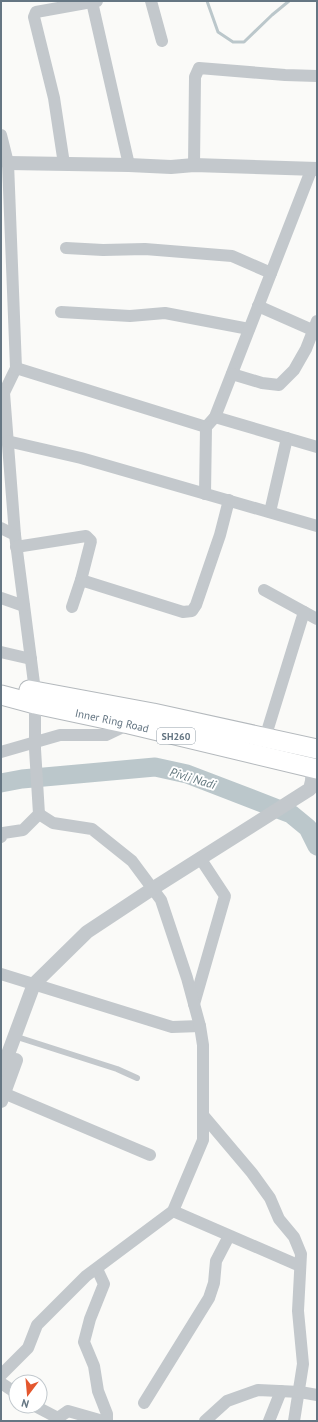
<svg xmlns="http://www.w3.org/2000/svg" width="318" height="1422" viewBox="0 0 318 1422" font-family="'PT Sans',sans-serif">
  <style>
    .lines { fill: none; stroke-linecap: round; stroke-linejoin: round }
    .stream { stroke: #bbc7cb; stroke-width: 3 }
    .river { stroke: #bbc7cb; stroke-width: 19 }
    .trunk-casing { stroke: #b4b9bd; stroke-width: 21 }
    .service { stroke: #c3c8cc; stroke-width: 6 }
    .minor { stroke: #c3c8cc; stroke-width: 12 }
    .tertiary { stroke: #c3c8cc; stroke-width: 14 }
    .trunk { stroke: #fff; stroke-width: 19 }
    .labels { text-anchor: middle; dominant-baseline: central; stroke-width: 4; stroke-linejoin: round; paint-order: stroke }
    .shield { fill: #fff; stroke: #939fa8; stroke-width: 1 }
    .shield-label { font-size: 10px; font-weight: bold; fill: #657683 }
    .street-label { font-size: 11px; fill: #657683; stroke: #fff }
    .water-label { font-size: 12px; font-style: italic; fill: #60757c; stroke: #fff }
  </style>
  <rect width="100%" height="100%" fill="#fafaf8"/>
  <g class="lines">
    <path class="stream" d="M207 1 218 32 233 42H244L272 15 289 1"/>
    <path class="river" d="M1 783 22 779 155 767 187 774 291 814 308 828 317 846"/>
    <defs>
      <g id="trunk">
        <path d="M29 690 153 713 317 749"/>
        <path id="s1" d="M1 695 35 704 129 724 317 769"/>
      </g>
    </defs>
    <use href="#trunk" class="trunk-casing"/>
    <path class="service" d="M14 1036 117 1069 137 1078"/>
    <g class="minor">
      <path d="M151 1 162 41"/>
      <path d="M92 2 129 165"/>
      <path d="M1 135 8 163 16 368 1 399"/>
      <path d="M64 164 54 98 34 17 36 12 97 1"/>
      <path d="M194 165 195 77 199 68 285 75 317 76"/>
      <path d="M66 248 103 250 145 249 232 256 271 273"/>
      <path d="M258 306 317 332"/>
      <path d="M61 312 130 316 165 313 249 329"/>
      <path d="M16 368 206 427 215 417 312 168"/>
      <path d="M232 374 262 383 279 385 294 370 306 349 317 321"/>
      <path d="M4 393 15 535 35 691"/>
      <path d="M215 417 317 447"/>
      <path d="M7 441 81 458 317 526"/>
      <path d="M205 494 206 427"/>
      <path d="M270 512 287 438"/>
      <path d="M1 528 15 535"/>
      <path d="M16 547 86 536 91 541 81 580"/>
      <path d="M264 590 317 619"/>
      <path d="M1 598 24 606"/>
      <path d="M72 607 81 580 183 612 192 611 196 605 220 535 229 500"/>
      <path d="M1 652 31 659"/>
      <path d="M265 738 304 612"/>
      <path d="M1 752 60 735H106L129 724"/>
      <path d="M1 837 3 833 23 830 39 814 35 749V704"/>
      <path d="M1 974 172 1027 200 1026"/>
      <path d="M194 1004 225 896 200 858"/>
      <path d="M1 1092 150 1155"/>
      <path d="M203 1115 252 1173 270 1198 279 1219 294 1237 301 1254 298 1311 303 1364 294 1421"/>
      <path d="M173 1211 300 1266"/>
      <path d="M97 1269 104 1284 90 1319 84 1342 94 1366 98 1391 107 1414V1421"/>
      <path d="M1 1375 28 1348 37 1325 86 1276 173 1211 203 1140V1045L200 1026 187 978 161 900 132 861 92 829 53 823 39 814"/>
      <path d="M1 1383 16 1393"/>
      <path d="M144 1403 209 1298 214 1283 216 1261 229 1236"/>
      <path d="M35 1406 58 1418 68 1411 103 1421"/>
      <path d="M205 1421 227 1401 258 1390 300 1392 317 1395"/>
      <path d="M269 1421 281 1391"/>
    </g>
    <g class="tertiary">
      <path d="M8 163 129 165 171 167 194 165 317 169"/>
      <path d="M1 1073 34 984 87 932 152 889 310 789 312 781 313 759"/>
      <path d="M1 1101 16 1060"/>
    </g>
    <use href="#trunk" class="trunk"/>
  </g>
  <g class="labels">
    <rect class="shield" x="157" y="728" width="38" height="16" rx="3"/>
    <g class="shield-label">
      <text x="176" y="736">SH260</text>
    </g>
    <g class="street-label">
      <text stroke="none"><textPath href="#s1" startOffset="114">Inner Ring Road</textPath></text>
    </g>
    <g class="water-label">
      <text transform="translate(193 778) rotate(17)">Pivli Nadi</text>
    </g>
  </g>
  <rect width="318" height="1422" fill="none" stroke="#657683" stroke-width="4"/>
  <g transform="translate(28 1394) rotate(196)"><circle r="19" fill="#ffffff" stroke="#c1c8cd"/>
  <path d="M0-3L7 15L0 10L-7 15Z" fill="#e4572e"/>
  <text y="-6" font-size="11" font-weight="bold" text-anchor="middle" fill="#657683">N</text>
  </g>
</svg>
